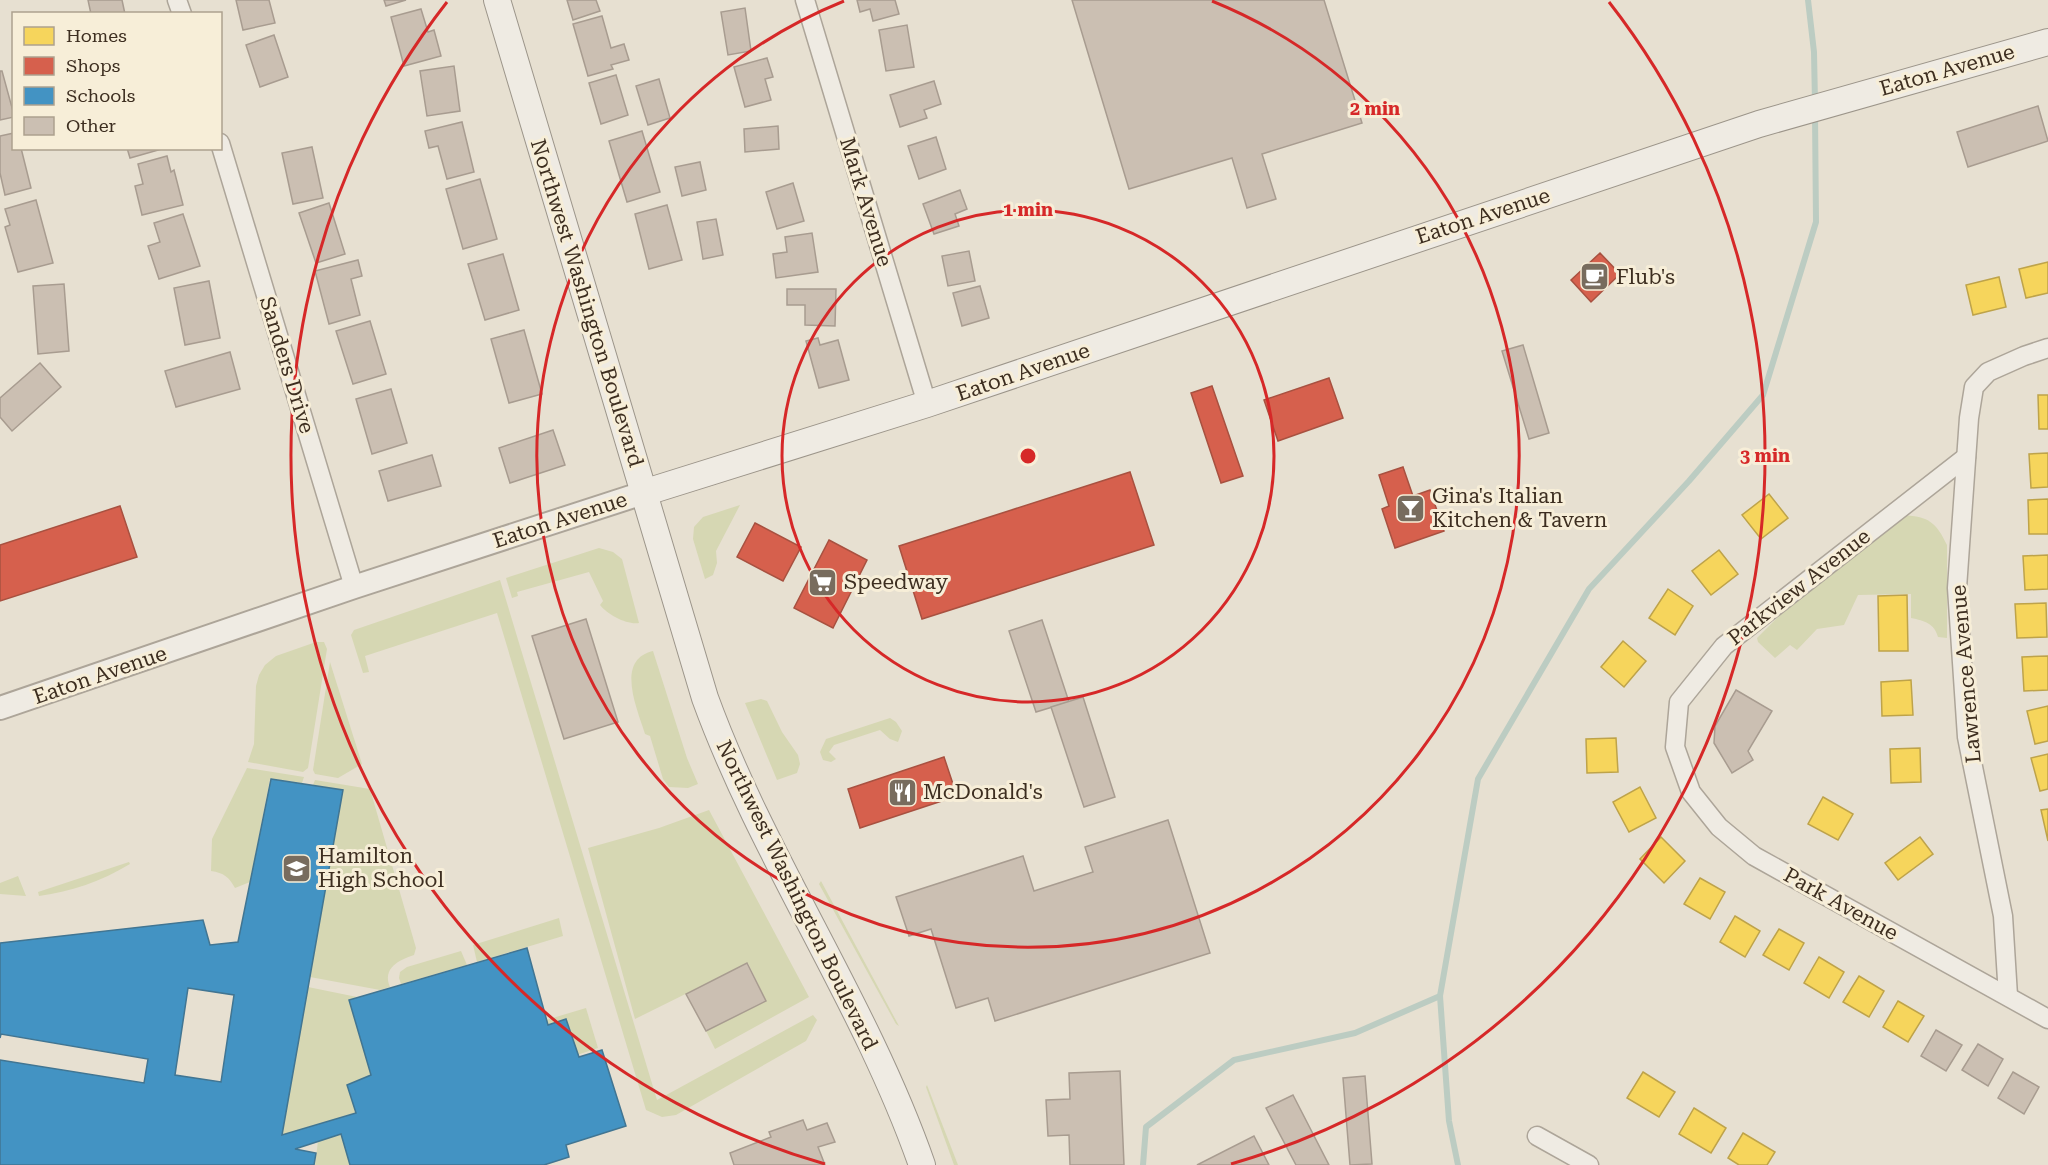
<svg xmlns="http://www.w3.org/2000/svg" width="2048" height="1165" viewBox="0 0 2048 1165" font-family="'Roboto Serif',serif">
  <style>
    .green { fill: #d6d7b3 }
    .homes { fill: #f6d55c; stroke: #bea34a; stroke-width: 1.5 }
    .shops { fill: #d6604d; stroke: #a85140; stroke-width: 1.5 }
    .schools { fill: #4393c3; stroke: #417592; stroke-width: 1.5; fill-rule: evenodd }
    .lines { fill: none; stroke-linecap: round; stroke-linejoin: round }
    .stream { stroke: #bcccc2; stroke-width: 6 }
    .building { fill: #cbbfb2; stroke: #a89c90; stroke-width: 1.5 }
    .minor-casing { stroke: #ada599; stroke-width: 21 }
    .tertiary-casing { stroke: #ada599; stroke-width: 26 }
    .secondary-casing { stroke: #9c958a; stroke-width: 28 }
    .minor { stroke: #efebe3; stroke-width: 18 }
    .tertiary { stroke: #efebe3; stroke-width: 22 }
    .secondary { stroke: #efebe3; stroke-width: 26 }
    .ring { fill: none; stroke: #d62828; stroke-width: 3 }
    .labels { text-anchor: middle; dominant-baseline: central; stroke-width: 6; stroke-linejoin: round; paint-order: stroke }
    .street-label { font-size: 21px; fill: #3d2e20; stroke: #f7eed8 }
    .poi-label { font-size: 21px; fill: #3d2e20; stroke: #f7eed8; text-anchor: start }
    .centre { fill: #d62828; stroke: #f7eed8; stroke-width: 3 }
    .ring-label { font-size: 18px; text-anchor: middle; font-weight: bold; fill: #d62828; stroke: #f7eed8; stroke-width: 6; stroke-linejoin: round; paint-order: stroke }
  </style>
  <rect width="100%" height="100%" fill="#e7e0d1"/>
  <g class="green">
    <path d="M740 505 716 551 717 563 713 575 705 579 693 539 694 527 703 517Z"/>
    <path d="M1904 515C1929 517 1936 522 1947 545V638L1938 637C1934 623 1925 621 1911 618V594L1858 595 1844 625 1817 629 1797 650 1790 645 1775 658 1758 642 1757 638 1791 604Z"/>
    <path d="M599 548 613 552 622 559 639 623C627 625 608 615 600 605L603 601 589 572 517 592 518 596 512 598 506 578Z"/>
    <path d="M500 580 657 1100 813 1015 817 1020 806 1041 676 1115 662 1117 646 1110 497 613 365 656 369 672 363 673 351 635 354 630Z"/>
    <path d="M316 642H324L327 649 308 768 303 772 248 762 254 744 256 686 259 675 265 665 276 656Z"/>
    <path d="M653 651 687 758 698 784 688 788 669 787 663 779 650 736 645 734C637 708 615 660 653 651Z"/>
    <path d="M330 662 362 764 338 778 315 774 313 770Z"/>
    <path d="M761 699 767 701 782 732 798 755 800 764 797 773 777 780 745 703Z"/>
    <path d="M890 718 896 722 902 731 898 742 890 739 880 730 834 745 829 752 836 759 831 762 823 760 820 752 826 739Z"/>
    <path d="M247 768 304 777 302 783 270 779 250 882 235 888C229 877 224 873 211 871L212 839Z"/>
    <path d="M315 780 370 789 416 948 414 955C399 960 382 968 390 987L380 990 310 977 342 790 313 785Z"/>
    <path d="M709 810 809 997 715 1049 706 1031 766 1001 748 963 635 1019 588 848 659 828Z"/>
    <path d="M129 862 130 864C100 882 72 891 39 896L38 892Z"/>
    <path d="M18 876 26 896 0 894V883Z"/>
    <path d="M821 881 899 1026 896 1024 819 884Z"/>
    <path d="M559 918 563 936 477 962 473 945Z"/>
    <path d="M461 951 467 965 401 984 399 978 400 972 407 967Z"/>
    <path d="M308 987 357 997 349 1000 371 1075 348 1085 356 1113 282 1135Z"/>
    <path d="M586 1008 598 1048 577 1055 566 1019 548 1025 546 1020Z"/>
    <path d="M927 1085 958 1165H954L926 1087Z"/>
    <path d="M341 1134 350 1165H315L318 1141Z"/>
  </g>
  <g class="homes">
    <path d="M2048 262V293L2026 298 2019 269Z"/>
    <path d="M1999 277 2006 307 1973 315 1966 285Z"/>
    <path d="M2038 395H2048V429H2039Z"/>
    <path d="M2048 453V487L2031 488 2029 454Z"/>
    <path d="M1769 494 1788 518 1761 539 1742 515Z"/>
    <path d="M2048 499V534H2029L2028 500Z"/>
    <path d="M1719 550 1738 574 1711 595 1692 571Z"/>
    <path d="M2048 555V589L2025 590 2023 556Z"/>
    <path d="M1668 589 1693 606 1675 635 1649 618Z"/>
    <path d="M1907 595 1908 651H1879L1878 596Z"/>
    <path d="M2046 603 2047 637 2017 638 2015 604Z"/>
    <path d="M1623 641 1646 661 1624 687 1601 667Z"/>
    <path d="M2048 656V690L2024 691 2022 657Z"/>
    <path d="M1911 680 1913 715 1882 716 1881 682Z"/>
    <path d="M2048 706V741L2035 744 2027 711Z"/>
    <path d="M1616 738 1618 772 1587 773 1586 739Z"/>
    <path d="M1920 748 1921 782 1891 783 1890 749Z"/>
    <path d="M2048 754V789L2040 791 2031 758Z"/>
    <path d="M1640 787 1656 818 1629 832 1613 802Z"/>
    <path d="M1823 797 1853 814 1838 840 1808 824Z"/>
    <path d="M2048 809V841L2041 810Z"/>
    <path d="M1661 837 1685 861 1664 883 1640 859Z"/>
    <path d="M1920 837 1933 854 1898 880 1885 863Z"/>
    <path d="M1700 878 1725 892 1710 919 1684 904Z"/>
    <path d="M1735 916 1760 931 1745 957 1720 942Z"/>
    <path d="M1779 929 1804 943 1789 970 1763 955Z"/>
    <path d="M1819 957 1844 972 1829 998 1804 983Z"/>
    <path d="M1859 976 1884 991 1869 1017 1843 1002Z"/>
    <path d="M1898 1001 1924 1016 1908 1042 1883 1027Z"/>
    <path d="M1643 1072 1675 1092 1659 1117 1627 1098Z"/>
    <path d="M1694 1108 1726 1128 1711 1153 1679 1134Z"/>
    <path d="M1743 1133 1775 1152 1767 1165H1739L1728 1158Z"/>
  </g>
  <g class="shops">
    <path d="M1600 253 1620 274 1591 302 1571 280Z"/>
    <path d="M1329 378 1343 418 1278 441 1264 400Z"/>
    <path d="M1212 386 1243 476 1221 483 1191 393Z"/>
    <path d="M1403 467 1413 496 1430 490 1444 531 1395 548 1382 509 1389 506 1379 475Z"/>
    <path d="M1130 472 1154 545 922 619 899 546Z"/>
    <path d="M120 506 137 557 0 601V545Z"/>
    <path d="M755 523 801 547 783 581 737 557Z"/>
    <path d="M829 540 867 560 833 628 794 608Z"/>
    <path d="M944 757 957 796 860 828 848 789Z"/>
  </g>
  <path class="schools" d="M271 779 343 790 282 1135 356 1113 347 1085 371 1075 349 1000 527 948 548 1025 566 1019 579 1057 602 1050 626 1126 566 1145 569 1157 544 1165H350L341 1134 295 1149 316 1153 314 1165H0V1060L144 1083 148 1059 1 1034 0 1038V943L203 920 210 945 238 942ZM188 988 234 995 221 1082 175 1075Z"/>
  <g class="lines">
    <g class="stream">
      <path d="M1808 0 1814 52 1815 103"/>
      <path d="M1143 1165 1146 1127 1234 1060 1355 1033 1440 996"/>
      <path d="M1458 1165 1449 1121 1440 996 1478 779 1589 589 1689 481 1763 395 1816 222 1815 114"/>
    </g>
  </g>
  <g class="building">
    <path d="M88 0H122L125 14H91Z"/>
    <path d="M236 0H269L275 23 243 30Z"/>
    <path d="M384 0H406L386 6Z"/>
    <path d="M567 0H596L600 11 573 20Z"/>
    <path d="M857 0H895L899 14 873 21 870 9 860 12Z"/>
    <path d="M1072 0H1324L1362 123 1262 154 1276 199 1247 208 1232 158 1129 189Z"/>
    <path d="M745 8 751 51 728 55 721 12Z"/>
    <path d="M421 9 428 32 434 30 441 56 404 66 391 17Z"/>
    <path d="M602 16 611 48 624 44 629 60 611 65 613 69 588 76 573 24Z"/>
    <path d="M907 25 914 67 886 71 879 30Z"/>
    <path d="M274 35 288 77 260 87 246 45Z"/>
    <path d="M767 58 773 77 765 79 771 100 745 107 734 67Z"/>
    <path d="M454 66 460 111 427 116 420 71Z"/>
    <path d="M0 71H2L14 115V117L0 120Z"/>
    <path d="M616 75 628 115 601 124 589 83Z"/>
    <path d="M659 79 670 118 648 125 636 86Z"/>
    <path d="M934 81 941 104 924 110 927 118 900 127 890 95Z"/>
    <path d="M2038 106 2048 141 1968 167 1957 132Z"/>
    <path d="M462 122 474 172 447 179 438 146 429 148 425 131Z"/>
    <path d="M778 126 779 149 745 152 744 129Z"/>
    <path d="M642 131 660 192 627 202 609 141Z"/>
    <path d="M14 133V148H21L31 188 5 195 0 173V136Z"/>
    <path d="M936 137 946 169 919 179 908 146Z"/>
    <path d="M312 147 323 198 293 204 282 153Z"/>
    <path d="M127 148H162V149L130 158Z"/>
    <path d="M167 156 171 172 174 170 183 205 142 215 135 186 143 184 138 164Z"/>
    <path d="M700 162 706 190 682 196 675 167Z"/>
    <path d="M480 179 497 239 463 249 446 189Z"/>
    <path d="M793 183 804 221 777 229 766 192Z"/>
    <path d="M960 190 967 209 955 214 959 226 934 234 923 204Z"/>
    <path d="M36 200 53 263 18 272 5 227 10 225 5 209Z"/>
    <path d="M329 203 345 254 316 263 299 213Z"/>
    <path d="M667 205 682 260 649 269 635 214Z"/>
    <path d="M183 214 200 266 159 279 148 246 160 242 154 223Z"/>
    <path d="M716 219 723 255 703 259 697 222Z"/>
    <path d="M812 233 818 272 776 278 773 254 787 252 785 237Z"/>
    <path d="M969 251 975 281 948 286 942 256Z"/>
    <path d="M503 254 519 310 485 320 468 264Z"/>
    <path d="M358 260 362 276 351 279 360 315 329 324 315 271Z"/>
    <path d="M209 281 220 338 185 345 174 288Z"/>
    <path d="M64 284 69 351 38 354 33 286Z"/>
    <path d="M980 286 989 318 962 326 953 293Z"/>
    <path d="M787 289H836L835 326 805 325V305H787Z"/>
    <path d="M370 321 386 374 353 384 336 331Z"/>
    <path d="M524 330 542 394 509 403 491 339Z"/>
    <path d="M818 338 820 345 838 340 849 380 819 388 806 341Z"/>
    <path d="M1523 345 1549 433 1529 439 1502 351Z"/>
    <path d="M230 352 240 389 176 407 165 371Z"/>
    <path d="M40 363 61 387 12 431 0 417V398Z"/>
    <path d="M391 389 407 443 372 454 356 399Z"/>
    <path d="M553 430 565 465 510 483 499 448Z"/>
    <path d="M432 455 441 486 388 501 379 471Z"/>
    <path d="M586 619 618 722 564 739 532 636Z"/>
    <path d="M1042 620 1069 702 1036 712 1009 631Z"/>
    <path d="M1736 690 1772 711 1748 751 1753 760 1732 773 1714 743 1715 726Z"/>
    <path d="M1083 697 1115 797 1084 807 1051 707Z"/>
    <path d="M1168 820 1210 953 995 1021 988 998 956 1008 931 929 909 936 896 897 1023 856 1034 891 1093 872 1085 847Z"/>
    <path d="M747 963 766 1001 706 1031 686 994Z"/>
    <path d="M1936 1030 1962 1045 1946 1071 1921 1056Z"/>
    <path d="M1978 1044 2003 1059 1988 1086 1962 1070Z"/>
    <path d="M1120 1071 1124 1165H1070L1069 1135 1048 1136 1046 1100 1070 1099 1069 1073Z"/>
    <path d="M2013 1072 2039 1087 2024 1114 1998 1098Z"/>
    <path d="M1365 1076 1372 1164 1350 1165 1343 1078Z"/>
    <path d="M1293 1095 1329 1165H1296L1266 1108Z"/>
    <path d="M803 1120 807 1130 827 1123 835 1142 818 1147 825 1165H734L730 1153 771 1137 769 1132Z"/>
    <path d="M1254 1136 1269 1165H1197Z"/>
  </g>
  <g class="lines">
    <defs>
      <g id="minor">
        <path d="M177 0 182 14"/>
        <path d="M805 0 927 404"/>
        <path d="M220 143 354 587"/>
        <path d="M1966 457 1724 646 1679 702 1675 747 1691 792 1719 827 1754 856 2048 1019"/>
        <path d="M2008 996 2003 916 1967 737 1957 588 1969 418 1974 387 1988 372 2024 356 2048 348"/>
        <path d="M1537 1136 1589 1165"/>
      </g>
      <path id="tertiary" d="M0 708 354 587 643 493"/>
      <g id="secondary">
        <path d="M497 0 705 698C764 860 865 1002 922 1165"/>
        <path d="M643 493 927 404 1759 124 2048 42"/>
      </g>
    </defs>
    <use href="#minor" class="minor-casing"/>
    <use href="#tertiary" class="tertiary-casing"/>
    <use href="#secondary" class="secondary-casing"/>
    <use href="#minor" class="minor"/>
    <use href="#tertiary" class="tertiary"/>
    <use href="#secondary" class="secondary"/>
  </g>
  <g class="ring">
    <circle cx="1028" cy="456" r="246"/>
    <path d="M1212 1A491 491 0 1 1 844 1"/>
    <path d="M825 1164A737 737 0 0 1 447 2M1609 2A737 737 0 0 1 1231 1164"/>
  </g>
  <defs>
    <symbol id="cafe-square" viewBox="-11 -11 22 22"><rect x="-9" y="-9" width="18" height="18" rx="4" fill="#786c5e" stroke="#f7eed8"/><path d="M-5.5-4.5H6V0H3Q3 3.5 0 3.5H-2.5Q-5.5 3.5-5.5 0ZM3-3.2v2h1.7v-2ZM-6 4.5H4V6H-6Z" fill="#fff"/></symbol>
    <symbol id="bar-square" viewBox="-11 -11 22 22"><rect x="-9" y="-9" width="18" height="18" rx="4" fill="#786c5e" stroke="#f7eed8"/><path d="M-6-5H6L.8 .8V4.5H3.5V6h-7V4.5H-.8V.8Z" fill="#fff"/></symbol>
    <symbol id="supermarket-square" viewBox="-11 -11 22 22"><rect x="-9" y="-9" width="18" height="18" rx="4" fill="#786c5e" stroke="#f7eed8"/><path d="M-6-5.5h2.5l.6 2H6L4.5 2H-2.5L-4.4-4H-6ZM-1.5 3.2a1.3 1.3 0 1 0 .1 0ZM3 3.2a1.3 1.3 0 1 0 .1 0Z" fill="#fff"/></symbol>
    <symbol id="restaurant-square" viewBox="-11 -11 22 22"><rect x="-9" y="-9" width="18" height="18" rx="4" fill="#786c5e" stroke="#f7eed8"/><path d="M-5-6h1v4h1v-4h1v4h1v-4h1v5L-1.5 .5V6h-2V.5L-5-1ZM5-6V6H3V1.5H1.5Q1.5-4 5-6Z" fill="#fff"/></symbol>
    <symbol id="school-square" viewBox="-11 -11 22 22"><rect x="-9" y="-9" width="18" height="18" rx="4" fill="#786c5e" stroke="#f7eed8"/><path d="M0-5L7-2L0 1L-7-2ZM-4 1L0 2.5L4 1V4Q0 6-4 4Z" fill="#fff"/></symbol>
  </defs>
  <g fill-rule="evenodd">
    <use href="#cafe-square" x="1578" y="260" width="33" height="33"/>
    <use href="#bar-square" x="1394" y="492" width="33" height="33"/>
    <use href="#supermarket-square" x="806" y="566" width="33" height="33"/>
    <use href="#restaurant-square" x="886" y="776" width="33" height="33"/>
    <use href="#school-square" x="280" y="852" width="33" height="33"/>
  </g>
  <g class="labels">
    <g class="street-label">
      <text transform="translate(1947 70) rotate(-16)">Eaton Avenue</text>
      <text transform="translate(866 202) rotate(73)">Mark Avenue</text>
      <text transform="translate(1483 216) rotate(-18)">Eaton Avenue</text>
      <text transform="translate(587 303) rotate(73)">Northwest Washington Boulevard</text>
      <text transform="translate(287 365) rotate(73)">Sanders Drive</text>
      <text transform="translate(1023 372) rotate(-19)">Eaton Avenue</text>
      <text transform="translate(560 520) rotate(-18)">Eaton Avenue</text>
      <text transform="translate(1799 587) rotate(-38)">Parkview Avenue</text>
      <text transform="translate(1966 674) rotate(-95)">Lawrence Avenue</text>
      <text transform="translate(100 675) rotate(-19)">Eaton Avenue</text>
      <text transform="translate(797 895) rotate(64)">Northwest Washington Boulevard</text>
      <text transform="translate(1841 904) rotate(29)">Park Avenue</text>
    </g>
    <g class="poi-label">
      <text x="1616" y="277">Flub's</text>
      <text x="1432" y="496">Gina's Italian<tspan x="1432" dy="24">Kitchen &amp; Tavern</tspan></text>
      <text x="844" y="582">Speedway</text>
      <text x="923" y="792">McDonald's</text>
      <text x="318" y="856">Hamilton<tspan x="318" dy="24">High School</tspan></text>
    </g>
  </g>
  <circle cx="1028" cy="456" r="9" class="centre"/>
  <g class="ring-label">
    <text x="1375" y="115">2 min</text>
    <text x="1028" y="216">1 min</text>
    <text x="1765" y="462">3 min</text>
  </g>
  <rect x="12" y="12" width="210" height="138" fill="#f7eed8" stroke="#ada18e" stroke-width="1.5"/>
  <rect x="24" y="27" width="30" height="18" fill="#f6d55c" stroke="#ada18e" stroke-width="1.5"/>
  <text x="66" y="42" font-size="18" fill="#3d2e20">Homes</text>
  <rect x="24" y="57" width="30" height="18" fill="#d6604d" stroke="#ada18e" stroke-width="1.5"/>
  <text x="66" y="72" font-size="18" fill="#3d2e20">Shops</text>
  <rect x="24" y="87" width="30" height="18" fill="#4393c3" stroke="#ada18e" stroke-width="1.5"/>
  <text x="66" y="102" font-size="18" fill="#3d2e20">Schools</text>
  <rect x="24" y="117" width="30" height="18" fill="#cbbfb2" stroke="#ada18e" stroke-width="1.5"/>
  <text x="66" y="132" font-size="18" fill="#3d2e20">Other</text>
</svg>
